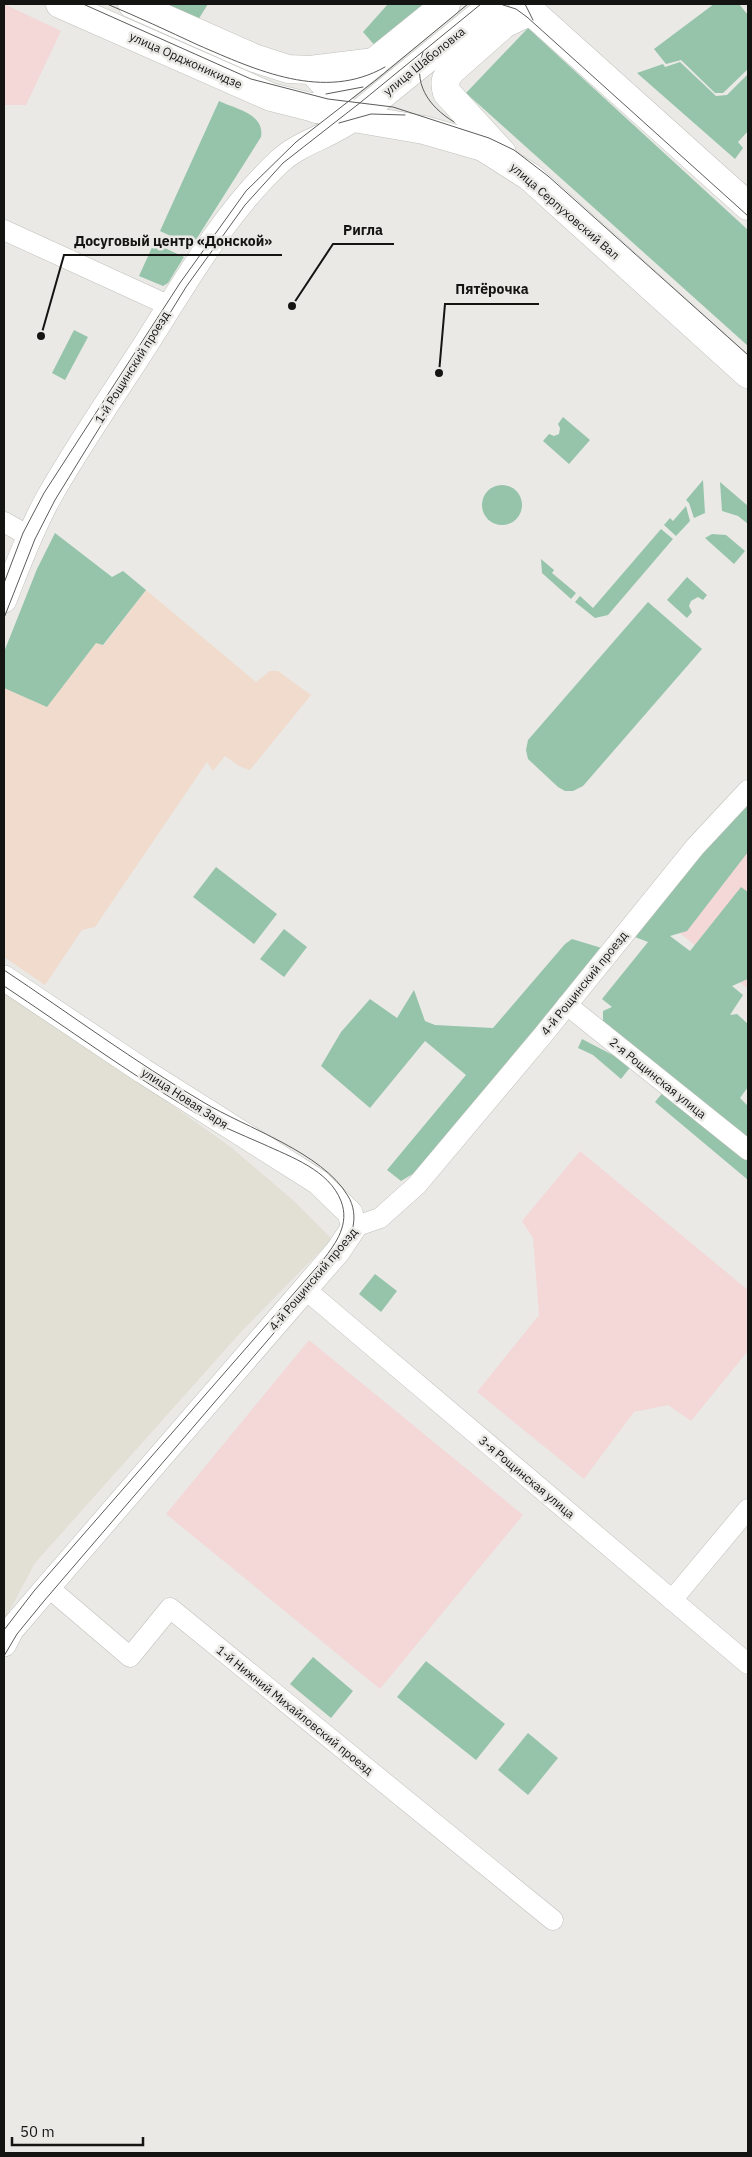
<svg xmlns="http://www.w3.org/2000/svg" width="752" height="2157" viewBox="0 0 752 2157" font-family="'IBM Plex Sans',sans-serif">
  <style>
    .commercial { fill: #f0dbcd }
    .built { fill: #e2dfd5 }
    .education { fill: #f3d8d7 }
    .green { fill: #96c4aa }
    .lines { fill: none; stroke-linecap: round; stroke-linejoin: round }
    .minor-casing { stroke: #bfbfbb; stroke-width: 21 }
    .tertiary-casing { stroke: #bfbfbb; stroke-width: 26 }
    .secondary-casing { stroke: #bfbfbb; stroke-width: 29 }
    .minor { stroke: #fff; stroke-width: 20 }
    .tertiary { stroke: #fff; stroke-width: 25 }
    .secondary { stroke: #fff; stroke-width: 28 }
    .tram { stroke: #5c5c5a; stroke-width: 1 }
    .labels { text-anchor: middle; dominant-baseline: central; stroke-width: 5; stroke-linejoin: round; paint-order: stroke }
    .street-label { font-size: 12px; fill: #141413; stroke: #eae9e6 }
    .leader { fill: none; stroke: #141413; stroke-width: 2 }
    .callout-dot { fill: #141413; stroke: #eae9e6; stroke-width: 2 }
    .callout-label { font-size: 14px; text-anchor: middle; font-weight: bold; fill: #141413; stroke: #eae9e6; stroke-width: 5; stroke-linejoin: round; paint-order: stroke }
  </style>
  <rect width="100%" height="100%" fill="#eae9e6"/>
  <path class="commercial" d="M146 590 256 682 270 671H278L311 695 250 770 239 766 225 756 213 771 207 762 95 927 82 930 45 985 4 957V688L47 707 96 643 104 645Z"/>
  <path class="built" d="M4 992 135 1079 232 1148 294 1201 332 1239 241 1332 35 1563 4 1621Z"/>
  <g class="education">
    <path d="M4 4 61 31 26 105H4Z"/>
    <path d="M748 817V989L664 920Z"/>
    <path d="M580 1151 748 1290V1351L691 1421 668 1405 634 1412 584 1479 477 1392 539 1315 533 1238 522 1221Z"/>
    <path d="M309 1340 523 1515 380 1689 166 1514Z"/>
  </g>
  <g class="green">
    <path d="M163 4H208L198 20Z"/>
    <path d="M388 4H431L377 48 363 32Z"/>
    <path d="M714 4H739L748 15V69L723 93H715L681 60 666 64 654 49Z"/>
    <path d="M528 28 748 230V346L466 93Z"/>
    <path d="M680 62 716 96 727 95 748 74V131L738 142 743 148 735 159 637 73 663 64 665 67Z"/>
    <path d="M219 101C236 109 265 114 261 137L192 246 160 231Z"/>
    <path d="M154 243 184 257 168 283 163 286 139 276Z"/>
    <path d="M74 330 88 337 65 380 52 373Z"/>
    <path d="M563 417 590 440 569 464 543 441 549 434 554 436 559 434 560 428 558 424Z"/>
    <path d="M703 480 705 513 694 518 689 503 686 500Z"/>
    <path d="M720 482 748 506V524L738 516 722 511Z"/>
    <circle cx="502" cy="505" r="20"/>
    <path d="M686 506 690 521 676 536 664 525 670 518 673 521Z"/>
    <path d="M661 529 673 539 608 615 595 618 575 602 580 596 593 608Z"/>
    <path d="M55 533 112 577 123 571 146 590 103 645 96 643 47 707 4 688V652L37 569Z"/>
    <path d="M712 534 726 535 745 551 734 564 705 538Z"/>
    <path d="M541 559 554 570 552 573 576 593 571 599 542 573Z"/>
    <path d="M687 577 707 595 703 600 698 597 691 601 689 606 692 612 687 618 667 600Z"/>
    <path d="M648 602 702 649 583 786 573 791H565L558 787 528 759 526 750 528 740Z"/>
    <path d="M748 803V852L687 931 670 936 690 951 741 887 748 892V979L732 986 743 995 730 1015 737 1014 748 1024V1087L740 1098 748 1106V1142L603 1024V1011L612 1007 602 999 648 942 635 937 700 856Z"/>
    <path d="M216 867 277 914 254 944 193 897Z"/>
    <path d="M284 929 307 947 284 977 260 959Z"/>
    <path d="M572 939 605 949 416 1172 401 1181 387 1170 466 1075 425 1041 370 1108 321 1066 341 1032 370 999 397 1018 414 990 425 1021 435 1025 493 1028 565 944Z"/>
    <path d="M582 1039 632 1065 621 1079 593 1055 578 1048Z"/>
    <path d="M664 1091 748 1159V1180L655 1102Z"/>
    <path d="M375 1274 397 1291 381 1312 359 1294Z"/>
    <path d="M313 1657 353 1691 331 1718 290 1684Z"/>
    <path d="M426 1661 505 1724 476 1760 397 1697Z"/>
    <path d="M528 1733 558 1758 528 1795 498 1770Z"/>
  </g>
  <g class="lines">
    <defs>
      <g id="minor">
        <path d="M4 230 170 306"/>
        <path d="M4 522 29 536"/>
        <path d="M567 1005 748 1150"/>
        <path d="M354 1227 380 1218 417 1185 543 1035 695 847 748 790"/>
        <path d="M305 1289 748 1664"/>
        <path d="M48 1587 130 1657 170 1608 553 1920"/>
        <path d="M672 1600 748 1509"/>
      </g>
      <g id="tertiary">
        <path d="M4 600C18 565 31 529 49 497 79 444 114 394 146 344 186 281 225 212 280 161 300 142 331 136 354 118L310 70"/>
        <path d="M4 978 143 1071 318 1182 350 1213 354 1227 338 1251 40 1596 11 1630 4 1644"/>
      </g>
      <g id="secondary">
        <path d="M60 4 271 97 354 118 424 130 483 147 530 177 748 374"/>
        <path d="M132 4 254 58 288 69 310 70 375 62"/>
        <path d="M523 4 748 206"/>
        <path d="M316 109 446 4"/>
        <path d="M354 118 494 4"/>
        <path d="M502 153 447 93C444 83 445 78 452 70L504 24 531 11"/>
      </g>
    </defs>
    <use href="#minor" class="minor-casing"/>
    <use href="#tertiary" class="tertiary-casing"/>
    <use href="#secondary" class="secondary-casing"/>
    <use href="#minor" class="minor"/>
    <use href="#tertiary" class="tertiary"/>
    <use href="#secondary" class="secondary"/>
    <g class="tram">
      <path d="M83 4 251 79 328 99 393 107 489 138 514 150 548 176 748 355"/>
      <path d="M107 4C138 17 168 31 198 45 256 70 324 102 385 67"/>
      <path d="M500 4 516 9 527 17 748 216"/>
      <path d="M525 4 533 20"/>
      <path d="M423 52C412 83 428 106 454 122"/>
      <path d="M326 94 363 87"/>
      <path d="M339 123 371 114 405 115"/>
      <path d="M4 583 23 533 44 493 180 283 246 191 296 142 376 80 468 4"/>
      <path d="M4 618 35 539 55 500 186 287 245 205 283 163 361 102 481 4"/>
      <path d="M4 970C70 1014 135 1062 203 1102 246 1128 322 1152 348 1196 360 1216 352 1238 340 1256L44 1601 17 1634 4 1656"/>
      <path d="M4 986C67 1028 129 1073 194 1112 216 1124 240 1134 263 1144 291 1157 329 1170 341 1201 350 1224 336 1243 323 1260L34 1591 4 1630"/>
    </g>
  </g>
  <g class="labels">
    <g class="street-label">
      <text transform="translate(186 60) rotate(24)">улица Орджоникидзе</text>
      <text transform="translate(424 61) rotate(-39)">улица Шаболовка</text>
      <text transform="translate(565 211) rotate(41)">улица Серпуховский Вал</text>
      <text transform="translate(132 367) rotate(-58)">1-й Рощинский проезд</text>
      <text transform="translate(584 983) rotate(-51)">4-й Рощинский проезд</text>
      <text transform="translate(658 1078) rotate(39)">2-я Рощинская улица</text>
      <text transform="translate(185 1098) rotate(33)">улица Новая Заря</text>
      <text transform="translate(313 1279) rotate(-50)">4-й Рощинский проезд</text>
      <text transform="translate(527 1477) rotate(40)">3-я Рощинская улица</text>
      <text transform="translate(295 1710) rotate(39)">1-й Нижний Михайловский проезд</text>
    </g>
  </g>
  <path class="leader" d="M292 306L333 244H394M41 336L64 255H282M439 373L445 304H539"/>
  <g class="callout-dot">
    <circle cx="292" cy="306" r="5"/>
    <circle cx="41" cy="336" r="5"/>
    <circle cx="439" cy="373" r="5"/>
  </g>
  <g class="callout-label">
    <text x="363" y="235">Ригла</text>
    <text x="173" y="246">Досуговый центр «Донской»</text>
    <text x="492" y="294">Пятёрочка</text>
  </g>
  <rect width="752" height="2157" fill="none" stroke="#141413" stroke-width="10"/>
  <path d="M12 2137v8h131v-8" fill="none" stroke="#141413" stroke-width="2.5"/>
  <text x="20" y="2137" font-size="15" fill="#141413" stroke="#eae9e6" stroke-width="4" paint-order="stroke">50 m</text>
</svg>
